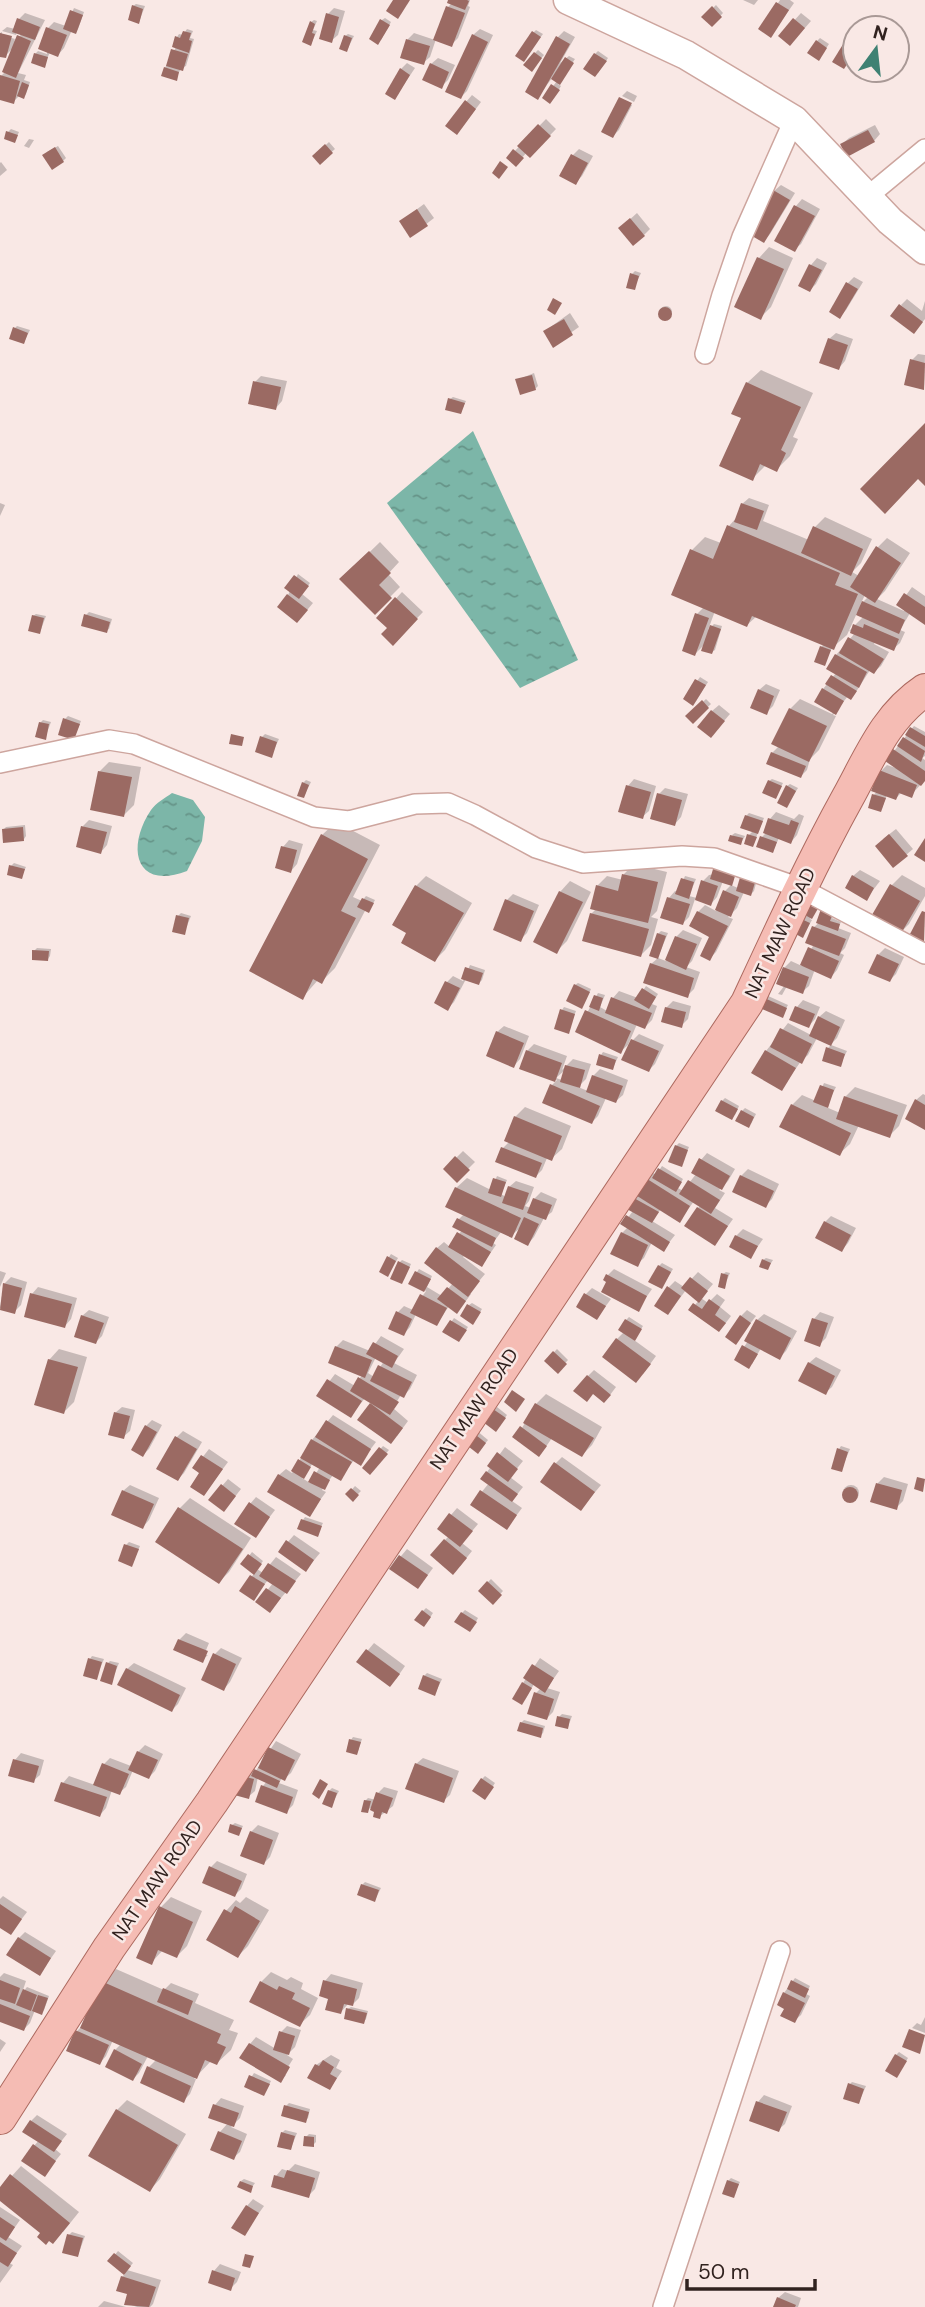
<svg xmlns="http://www.w3.org/2000/svg" width="925" height="2307" viewBox="0 0 925 2307" font-family="'DM Sans',sans-serif">
  <style>
    .water { fill: url(#water-ripples) }
    .shadow { fill: #0003; fill-rule: evenodd }
    .building { fill: #9b6a63 }
    .lines { fill: none; stroke-linecap: round; stroke-linejoin: round }
    .minor-casing { stroke: #cda59e; stroke-width: 22 }
    .secondary-casing { stroke: #cda59e; stroke-width: 31 }
    .primary-casing { stroke: #ac695f; stroke-width: 34 }
    .minor { stroke: #fff; stroke-width: 19 }
    .secondary { stroke: #fff; stroke-width: 28 }
    .primary { stroke: #f5bcb4; stroke-width: 32 }
    .labels { text-anchor: middle; dominant-baseline: central; stroke-width: 5; stroke-linejoin: round; paint-order: stroke }
    .street-label { font-size: 19px; fill: #31221f; stroke: #f9e8e5 }
  </style>
  <defs>
    <pattern id="water-ripples" width="26" height="14" patternUnits="userSpaceOnUse" patternTransform="scale(1.75)"><rect width="26" height="14" fill="#7cb6a8"/><path d="M2 4q2-2 4 0t4 0M15 11q2-2 4 0t4 0" fill="none" stroke="#669488"/></pattern>
  </defs>
  <rect width="100%" height="100%" fill="#f9e8e5"/>
  <g class="water">
    <path d="M473 431 578 660 520 688 387 503Z"/>
    <path d="M172 793 193 800 205 817 202 841 187 871C135 891 126 847 151 810 156 803 165 798 172 793Z"/>
  </g>
  <g class="shadow">
    <path d="M450 0H470L468 6 470 7 458 38 451 45 436 39 430 57 423 63 402 56 408 39 414 33 435 40 448 7 452 3Z"/>
    <path d="M743 0H758L754 5Z"/>
    <path d="M780 0H790L794 3 771 36 761 29Z"/>
    <path d="M136 4 145 6 139 22 133 6Z"/>
    <path d="M716 5 723 13 712 25 704 17Z"/>
    <path d="M74 8 84 12 78 29 76 32 72 30 64 48 58 55 50 52 44 66 35 54 38 51 47 54 48 28 54 22 66 26Z"/>
    <path d="M334 8 345 11 338 35 331 41 328 14Z"/>
    <path d="M25 13 45 20 18 73 26 75 24 80 30 82 26 94 23 97 20 95 13 102 0 98 1 76 6 71 14 47 5 56 0 55V33L2 32V35L15 39 14 41 22 34 17 32 16 35 2 31 7 27 15 29 19 19Z"/>
    <path d="M801 13 811 21 797 37 781 35Z"/>
    <path d="M385 18 391 22 381 40 382 20Z"/>
    <path d="M314 20 317 21 313 30 317 31 311 44V22Z"/>
    <path d="M862 21 871 27 870 28H855Z"/>
    <path d="M187 29 193 31 190 38 194 39 186 66 181 68 176 79 165 68 176 47 177 37 179 34 183 35Z"/>
    <path d="M480 29 493 35 467 91 461 97 473 35Z"/>
    <path d="M536 30 543 34 526 57 534 32Z"/>
    <path d="M564 31 575 37 560 63 569 56 575 59 558 84 561 86 553 99 544 98 557 81 552 78 538 97 558 37Z"/>
    <path d="M348 34 354 36 347 50 345 36Z"/>
    <path d="M820 38 829 44 821 56 817 41Z"/>
    <path d="M538 50 544 55 534 67 535 53Z"/>
    <path d="M598 51 608 58 598 73 595 54Z"/>
    <path d="M438 58 455 65 448 80 442 86 431 64Z"/>
    <path d="M407 63 415 68 395 98 401 69Z"/>
    <path d="M627 91 637 96 634 102 622 96Z"/>
    <path d="M472 95 481 102 463 126 466 102Z"/>
    <path d="M620 99 632 105 619 130 613 136Z"/>
    <path d="M546 119 556 129 530 156 527 152 516 165 508 158Z"/>
    <path d="M875 125 880 134 874 141 842 144 849 138Z"/>
    <path d="M11 129 19 132 15 141 8 132Z"/>
    <path d="M29 139 34 140 29 148 24 146Z"/>
    <path d="M329 142 335 149 320 162 314 156Z"/>
    <path d="M58 146 66 158 63 161 47 152Z"/>
    <path d="M579 149 593 156 582 176 575 183 573 155Z"/>
    <path d="M1 162 7 170 0 176V163Z"/>
    <path d="M781 185 795 193 770 234 764 241 774 191Z"/>
    <path d="M802 199 820 209 801 244 794 250 777 240 796 206Z"/>
    <path d="M424 204 434 218 411 236 401 221Z"/>
    <path d="M637 213 650 229 644 235 627 222Z"/>
    <path d="M769 247 793 258 771 307 760 318 737 306 759 258Z"/>
    <path d="M817 258 827 263 816 284 810 290 800 285 811 265Z"/>
    <path d="M635 271 641 273 634 288 632 274Z"/>
    <path d="M854 277 863 282 846 310 840 317 848 283Z"/>
    <path d="M907 299 922 311 925 301V319L920 325 901 305Z"/>
    <circle cx="666" cy="312" r="6"/>
    <path d="M570 313 579 327 553 345 545 331Z"/>
    <path d="M17 326 30 330 24 342 15 328Z"/>
    <path d="M836 333 853 339 845 361 839 368 829 339Z"/>
    <path d="M918 354 925 355 924 388 912 360Z"/>
    <path d="M761 370 813 393 793 437 798 439 790 456 776 470 766 465 752 479 743 417 747 383Z"/>
    <path d="M534 373 538 386 535 389 517 380Z"/>
    <path d="M261 376 287 381 282 401 276 408 255 382Z"/>
    <path d="M453 397 466 401 461 412 450 399Z"/>
    <path d="M749 498 769 505 763 521 809 540 815 527 825 517 872 539 861 563 852 572 859 576 877 548 887 538 910 553 885 591 877 599 904 611 905 609 899 605 912 587 925 596V622L910 613 900 630 905 632 900 643 893 649 875 642 874 644 889 652 881 666 874 672 870 670 854 695 848 696 833 715 836 716 819 750 810 759 807 770 801 776 772 753 779 746 790 709 800 699 832 714 834 712 823 689 836 673 828 668 836 655 855 633 849 631 864 616 857 613 847 635 832 648 824 664 821 647 824 644 757 616 747 625 715 611 708 630 714 624 722 626 715 650 712 652 706 643 695 654 684 650 697 614 704 607 692 550 705 537 721 543 729 526 737 517 742 504ZM865 595 868 597 860 605Z"/>
    <path d="M0 503 5 505 0 516Z"/>
    <path d="M380 542 399 562 388 574 400 587 375 612 342 579Z"/>
    <path d="M298 574 310 583 302 594 313 603 303 615 288 595Z"/>
    <path d="M402 592 423 612 393 643 389 627 378 618Z"/>
    <path d="M89 612 112 619 109 629 106 631 86 615Z"/>
    <path d="M36 614 46 616 40 632 33 616Z"/>
    <path d="M700 677 708 682 696 701 685 698Z"/>
    <path d="M766 684 780 690 773 706 766 713 759 690Z"/>
    <path d="M706 699 711 704 693 721 688 716Z"/>
    <path d="M719 705 730 714 717 729 712 711Z"/>
    <path d="M68 716 81 721 74 738 65 719Z"/>
    <path d="M43 720 51 722 45 738 40 723Z"/>
    <path d="M914 726 925 732V756L922 758 925 760V780L911 795 902 792 896 798 887 795 881 810 874 795 877 791 881 771 887 765 896 768 887 760Z"/>
    <path d="M265 734 279 739 271 756 262 737Z"/>
    <path d="M109 762 141 767 134 805 124 815 99 772Z"/>
    <path d="M634 779 656 786 649 811 642 817 628 786Z"/>
    <path d="M772 779 783 783 776 797 769 781Z"/>
    <path d="M306 780 311 782 304 796 303 783Z"/>
    <path d="M790 784 798 788 787 806V786Z"/>
    <path d="M665 788 688 794 681 817 675 824 659 794Z"/>
    <path d="M776 812 794 819 799 814 804 816 797 835 791 842 779 838 773 851 762 837 766 833 770 819Z"/>
    <path d="M749 813 764 818 753 845 749 835 753 831 746 816Z"/>
    <path d="M89 820 112 826 107 845 101 852 83 826Z"/>
    <path d="M336 822 380 845 353 897 362 901 366 896 375 900 369 911 366 909 335 968 321 982 318 980 303 997 322 835Z"/>
    <path d="M25 825 26 836 24 839 3 830 6 827Z"/>
    <path d="M896 829 913 849 906 855 883 839Z"/>
    <path d="M735 833 745 836 741 843 732 835Z"/>
    <path d="M289 840 303 844 297 864 291 871 283 847Z"/>
    <path d="M14 863 26 867 21 877 11 866Z"/>
    <path d="M634 864 667 872 657 911 651 917 658 919 651 945 641 955 591 914 597 908V886L607 876 623 880 624 874Z"/>
    <path d="M737 870 731 884 723 881 717 897 711 904 695 899 689 917 683 923 669 898 675 891 678 892 685 876 696 879 689 896 697 898 703 881 709 875Z"/>
    <path d="M860 870 880 881 867 898 853 876Z"/>
    <path d="M902 875 925 888V896L909 924 899 934 872 919 892 885Z"/>
    <path d="M426 876 472 903 445 950 435 960 416 886Z"/>
    <path d="M758 876 754 891 751 894 744 892 737 908 728 917 733 919 716 952 710 958 712 936 698 912 705 905 716 911 725 891 731 885 738 888Z"/>
    <path d="M570 881 591 892 567 941 557 951 536 941 560 892Z"/>
    <path d="M513 894 539 905 527 933 520 940 507 900Z"/>
    <path d="M814 902V914L810 919 812 920 803 936 802 915 805 917Z"/>
    <path d="M836 908 832 918 841 922 838 928 851 933 845 948 840 953 844 955 837 970 831 977 815 969 809 986 802 992 787 986 782 995 778 994 785 985 784 968 791 961 802 966 814 944V927Z"/>
    <path d="M181 913 191 916 184 933 178 916Z"/>
    <path d="M683 930 702 938 692 961 686 967 700 972 694 989 687 996 651 964 658 958 666 961 677 936Z"/>
    <path d="M661 931 668 933 658 957V934Z"/>
    <path d="M37 948 51 949 50 956 48 959 34 951Z"/>
    <path d="M885 948 904 957 896 974 890 980 871 972 878 955Z"/>
    <path d="M470 965 485 970 482 980 479 983 466 979 454 1002 447 1009V982L453 976 463 981Z"/>
    <path d="M578 983 591 989 584 1004 575 985Z"/>
    <path d="M646 986 658 994 652 1004 657 1006 652 1020 645 1027 637 1024 628 1045 620 1052 577 1031 598 993 605 995 600 1007 607 1011 613 998 619 991 638 998Z"/>
    <path d="M766 995 788 1005 782 1016 763 998Z"/>
    <path d="M803 1000 820 1007 815 1019 809 1026 797 1007Z"/>
    <path d="M673 1001 691 1006 688 1019 681 1026 666 1008Z"/>
    <path d="M564 1007 576 1011 568 1032 562 1010Z"/>
    <path d="M826 1011 845 1020 837 1038 831 1044 817 1038 808 1055 801 1061 782 1089 766 1051 788 1023 811 1035 819 1017Z"/>
    <path d="M504 1026 529 1036 520 1059 514 1066 497 1032Z"/>
    <path d="M639 1034 664 1045 655 1064 649 1070 632 1041Z"/>
    <path d="M534 1044 567 1056 562 1070 573 1059 591 1064 586 1079 578 1087 588 1091 593 1076 600 1069 628 1080 623 1095 616 1101 606 1098 598 1116 592 1122 552 1085 557 1080 521 1068 527 1051ZM566 1069 562 1080 556 1078Z"/>
    <path d="M831 1045 847 1051 840 1065 828 1048Z"/>
    <path d="M603 1052 618 1057 613 1068 601 1055Z"/>
    <path d="M824 1083 836 1087 826 1107 840 1113 845 1097 855 1087 907 1105 899 1126 889 1136 859 1125 850 1144 839 1154 792 1105 802 1095 816 1101Z"/>
    <path d="M923 1094 925 1095V1128L916 1100Z"/>
    <path d="M725 1098 739 1106 735 1115 722 1101Z"/>
    <path d="M525 1107 571 1126 562 1149 551 1159 547 1158 542 1170 536 1176 503 1148 509 1142 515 1117Z"/>
    <path d="M745 1108 756 1114 751 1124 742 1111Z"/>
    <path d="M679 1143 689 1147 681 1165 676 1146Z"/>
    <path d="M463 1151 475 1162 457 1180 445 1169Z"/>
    <path d="M707 1153 735 1169 728 1181 719 1190 725 1193 715 1208 733 1219 715 1244 698 1208 701 1205 694 1201 680 1221 661 1209 652 1221 675 1235 664 1249 652 1242 644 1258 637 1264 622 1233 628 1227 623 1224 633 1211 628 1208 652 1172 656 1175 662 1166 683 1179 678 1188 683 1191 696 1174 701 1160Z"/>
    <path d="M748 1169 779 1184 772 1199 765 1206 741 1176Z"/>
    <path d="M497 1176 507 1180 501 1194 506 1197 509 1187 516 1181 534 1187 529 1201 525 1206 531 1208 534 1199 541 1192 557 1199 552 1212 544 1218 534 1237 528 1244 521 1227 511 1236 501 1232 493 1243 496 1245 482 1265 465 1255 463 1257 485 1274 469 1293 471 1294 463 1305 449 1306 437 1324 416 1314 410 1327 404 1334 398 1312 404 1306 413 1310 426 1291 411 1283 417 1272 419 1269 432 1276 427 1287 442 1296 453 1283 437 1248 444 1242 450 1247 462 1230 459 1219 464 1214 456 1188 467 1178 491 1190Z"/>
    <path d="M831 1216 856 1228 848 1243 842 1250 825 1222Z"/>
    <path d="M743 1229 763 1239 751 1256 736 1236Z"/>
    <path d="M391 1254 398 1258 390 1272 389 1257Z"/>
    <path d="M766 1258 773 1260 768 1268 763 1260Z"/>
    <path d="M402 1260 411 1264 404 1279 400 1262Z"/>
    <path d="M662 1263 673 1269 664 1284 659 1266Z"/>
    <path d="M614 1269 652 1289 638 1309 609 1281 608 1275Z"/>
    <path d="M0 1271 6 1273 0 1287Z"/>
    <path d="M698 1272 713 1284 701 1298 708 1303 717 1294 725 1300 720 1307 731 1316 725 1324 695 1305 699 1300 686 1290 674 1306 669 1287 675 1281 684 1287Z"/>
    <path d="M726 1272 730 1273 724 1287 723 1274Z"/>
    <path d="M11 1277 27 1282 21 1305 14 1312 0 1308 4 1284Z"/>
    <path d="M38 1287 77 1298 71 1319 65 1326 32 1294Z"/>
    <path d="M592 1288 611 1299 597 1318 586 1294Z"/>
    <path d="M472 1303 482 1309 475 1320 469 1305Z"/>
    <path d="M89 1310 109 1317 102 1336 96 1342 82 1316Z"/>
    <path d="M747 1310 756 1316 736 1342 741 1316Z"/>
    <path d="M820 1312 834 1317 826 1338 819 1345 814 1319Z"/>
    <path d="M764 1314 797 1331 786 1351 779 1358 761 1348 752 1364 736 1359 748 1341 757 1320Z"/>
    <path d="M629 1317 643 1326 634 1340 656 1356 643 1374 617 1339 624 1332 626 1320Z"/>
    <path d="M454 1318 468 1327 461 1337 445 1331Z"/>
    <path d="M381 1336 404 1349 394 1363 417 1375 410 1389 404 1395 402 1393 393 1408 408 1421 397 1436 360 1419 372 1402 365 1398 351 1416 319 1395 335 1374 355 1386 362 1375 336 1347 343 1340 370 1351ZM376 1357 384 1361 374 1377 368 1373Z"/>
    <path d="M59 1349 87 1357 74 1402 64 1412 49 1360Z"/>
    <path d="M557 1349 568 1360 558 1371 546 1361Z"/>
    <path d="M816 1357 841 1370 832 1387 825 1393 809 1363Z"/>
    <path d="M594 1370 616 1387 610 1395 593 1393 588 1376Z"/>
    <path d="M546 1394 602 1427 592 1445 582 1455 552 1438 545 1448 522 1428 536 1404Z"/>
    <path d="M122 1407 135 1410 130 1431 123 1437 115 1413Z"/>
    <path d="M497 1407 507 1415 498 1427 494 1410Z"/>
    <path d="M333 1415 376 1442 360 1463 354 1460 340 1479 333 1475 322 1490 326 1492 309 1515 279 1475 286 1469 292 1473 312 1440ZM313 1463 320 1467 310 1483 302 1478Z"/>
    <path d="M152 1420 162 1425 149 1449 143 1455 146 1426Z"/>
    <path d="M476 1430 488 1440 481 1449 466 1442Z"/>
    <path d="M183 1431 202 1442 184 1473 178 1479 176 1438Z"/>
    <path d="M383 1446 389 1450 370 1472 364 1468Z"/>
    <path d="M841 1446 850 1449 841 1470 839 1449Z"/>
    <path d="M505 1447 523 1461 510 1477 523 1487 512 1501 522 1508 507 1528 472 1504 489 1483 487 1472Z"/>
    <path d="M209 1449 228 1462 204 1494 201 1473 194 1468Z"/>
    <path d="M562 1457 601 1485 581 1509 555 1464Z"/>
    <path d="M884 1477 908 1484 903 1501 896 1508 873 1501 878 1483Z"/>
    <path d="M228 1479 241 1489 230 1503 222 1486Z"/>
    <path d="M130 1485 159 1498 149 1520 143 1527 123 1491Z"/>
    <circle cx="851" cy="1493" r="8"/>
    <path d="M355 1486 361 1491 353 1499 348 1494Z"/>
    <path d="M256 1497 275 1510 255 1536 250 1504Z"/>
    <path d="M190 1498 251 1538 229 1572 219 1582 157 1541 180 1508Z"/>
    <path d="M457 1508 478 1524 462 1543 472 1551 460 1566 445 1540 449 1536 451 1515Z"/>
    <path d="M305 1517 323 1523 317 1535 303 1520Z"/>
    <path d="M294 1535 320 1553 306 1570 280 1551Z"/>
    <path d="M129 1542 140 1546 132 1564 126 1545Z"/>
    <path d="M407 1549 433 1568 424 1580 391 1568Z"/>
    <path d="M252 1552 263 1561 257 1569 263 1573 276 1557 301 1574 276 1604 258 1602 273 1583 268 1580 253 1599 252 1576 255 1573 243 1564Z"/>
    <path d="M491 1579 503 1591 493 1602 480 1590Z"/>
    <path d="M426 1608 433 1613 427 1622 423 1611Z"/>
    <path d="M465 1610 478 1618 473 1627 462 1613Z"/>
    <path d="M186 1633 209 1643 204 1655H208L202 1660 179 1640Z"/>
    <path d="M374 1643 405 1666 396 1679 358 1662Z"/>
    <path d="M221 1648 242 1658 230 1682 224 1689 214 1655Z"/>
    <path d="M92 1656 104 1659 96 1678 90 1659Z"/>
    <path d="M540 1658 559 1671 547 1688 560 1692 553 1712 547 1718 536 1693 541 1688 534 1684 525 1700 523 1683Z"/>
    <path d="M110 1661 119 1663 111 1683 108 1663Z"/>
    <path d="M134 1663 186 1688 178 1704 172 1710 127 1669Z"/>
    <path d="M427 1673 442 1679 435 1694 424 1676Z"/>
    <path d="M562 1714 572 1716 568 1727 559 1717Z"/>
    <path d="M524 1720 545 1726 543 1733 540 1736 521 1723Z"/>
    <path d="M353 1737 362 1739 357 1754 351 1740Z"/>
    <path d="M276 1741 301 1754 291 1773 284 1779 282 1778 279 1783 298 1790 293 1805 286 1812 263 1786 267 1781 258 1777 255 1791 248 1797 229 1791 250 1770 255 1772Z"/>
    <path d="M145 1745 163 1754 155 1771 149 1777 133 1770 126 1787 119 1793 112 1790 106 1808 100 1815 63 1783 69 1776 95 1785 104 1764 110 1758 131 1766 138 1752Z"/>
    <path d="M21 1753 44 1760 40 1775 33 1781 15 1760Z"/>
    <path d="M423 1758 459 1771 450 1795 443 1801 416 1764Z"/>
    <path d="M485 1776 495 1783 487 1795 482 1779Z"/>
    <path d="M384 1787 398 1791 393 1806 379 1817 377 1811 370 1808 367 1811 365 1801 368 1798 376 1800 378 1793Z"/>
    <path d="M332 1788 339 1791 331 1806 329 1791Z"/>
    <path d="M235 1823 243 1826 239 1834 232 1825Z"/>
    <path d="M258 1825 279 1833 270 1857 264 1863 251 1832Z"/>
    <path d="M217 1861 247 1874 241 1889 235 1895 211 1867Z"/>
    <path d="M365 1882 381 1888 375 1900 362 1885Z"/>
    <path d="M3 1896 27 1912 11 1933 0 1926V1899Z"/>
    <path d="M171 1897 202 1911 187 1946 177 1956 163 1950 151 1963 161 1907Z"/>
    <path d="M246 1897 269 1910 248 1946 238 1956 226 1911 236 1900 240 1903Z"/>
    <path d="M25 1932 56 1951 40 1974 19 1938Z"/>
    <path d="M116 1969 164 1990 171 1983 199 1994 195 2003 234 2020 229 2030 238 2033 231 2050 217 2063 211 2061 194 2079H196L190 2094 183 2101 149 2067 157 2059 148 2056 139 2073 133 2079 115 2050 121 2044 113 2040 106 2056 100 2063 77 2031 83 2025 102 1982Z"/>
    <path d="M271 1972 287 1980 291 1977 303 1983 301 1989 318 1998 310 2015 299 2025 261 1982Z"/>
    <path d="M4 1973 26 1981 22 1993 27 1987 49 1996 44 2010 41 2013 35 2010 30 2023 24 2029 0 2020V1977Z"/>
    <path d="M331 1974 363 1983 359 1998 353 2004H348L341 2012 331 1998 325 1981Z"/>
    <path d="M795 1978 810 1986 806 1994 810 1996 801 2015 794 2021 786 2008 784 1993Z"/>
    <path d="M351 2007 368 2011 366 2019 364 2022 348 2009Z"/>
    <path d="M925 2017V2033L912 2028 917 2023 921 2025Z"/>
    <path d="M287 2026 301 2030 295 2047 287 2055 293 2059 283 2075H286L281 2080 250 2044 256 2037 276 2049 281 2032Z"/>
    <path d="M0 2039 6 2043 0 2052Z"/>
    <path d="M899 2052 908 2058 899 2073 896 2055Z"/>
    <path d="M331 2055 340 2060 336 2068 342 2071 330 2088 316 2065Z"/>
    <path d="M254 2073 271 2081 266 2091 246 2086Z"/>
    <path d="M852 2082 866 2086 859 2102 850 2084Z"/>
    <path d="M764 2095 792 2106 785 2124 778 2130 751 2120 758 2102Z"/>
    <path d="M221 2098 244 2106 240 2118 231 2127 247 2134 240 2152 233 2158 220 2132 228 2123 215 2105Z"/>
    <path d="M127 2100 186 2134 160 2179 150 2190 117 2110Z"/>
    <path d="M289 2103 310 2109 308 2118 305 2121 286 2106Z"/>
    <path d="M37 2115 67 2134 55 2149 61 2154 44 2175 34 2146 39 2140 31 2121Z"/>
    <path d="M285 2130 297 2133 291 2148 282 2133Z"/>
    <path d="M309 2134 316 2135V2142L313 2145 306 2137Z"/>
    <path d="M295 2164 320 2172 315 2189 308 2196 276 2176 282 2169 288 2171Z"/>
    <path d="M21 2166 79 2212 63 2232 42 2233 0 2199V2189Z"/>
    <path d="M731 2178 740 2182 733 2196 728 2181Z"/>
    <path d="M244 2179 255 2183 250 2190 241 2181Z"/>
    <path d="M253 2199 264 2206 244 2234 247 2206Z"/>
    <path d="M0 2207 20 2220 8 2237 22 2246 9 2263 13 2265 0 2283Z"/>
    <path d="M72 2232 85 2236 78 2255 69 2235Z"/>
    <path d="M118 2251 133 2263 127 2270 161 2280 153 2304 150 2307H137L126 2303 130 2293 122 2277 125 2274 110 2261Z"/>
    <path d="M220 2264 241 2272 237 2282 230 2289 214 2271Z"/>
    <path d="M785 2292 801 2298 798 2307H775L778 2298Z"/>
    <path d="M104 2301 126 2307H98Z"/>
  </g>
  <g class="building">
    <path d="M393 0H410L398 19 386 11Z"/>
    <path d="M448 0H467L469 1 465 10 447 3Z"/>
    <path d="M776 2 789 10 771 38 758 29Z"/>
    <path d="M132 5 143 9 139 24 128 20Z"/>
    <path d="M446 6 465 13 452 47 433 40Z"/>
    <path d="M712 6 722 17 712 27 701 17Z"/>
    <path d="M70 10 83 15 76 34 63 29Z"/>
    <path d="M326 13 339 17 332 43 319 39Z"/>
    <path d="M17 18 40 27 35 40 12 32Z"/>
    <path d="M793 18 805 28 790 46 778 36Z"/>
    <path d="M380 19 390 25 378 45 369 39Z"/>
    <path d="M310 21 315 24 312 33 315 34 311 46 302 42Z"/>
    <path d="M855 25V52L844 69 832 62Z"/>
    <path d="M46 27 67 35 58 57 38 49Z"/>
    <path d="M183 31 191 33 189 40 192 41 189 53 172 47 175 36 180 38Z"/>
    <path d="M532 31 541 37 524 62 515 56Z"/>
    <path d="M0 33 12 36 6 58 0 57Z"/>
    <path d="M472 34 488 42 461 99 445 92Z"/>
    <path d="M17 35 31 41 16 78 2 72Z"/>
    <path d="M344 35 352 38 347 52 339 49Z"/>
    <path d="M556 36 570 44 538 100 525 92Z"/>
    <path d="M406 39 430 46 424 65 400 58Z"/>
    <path d="M816 40 827 48 819 61 807 53Z"/>
    <path d="M171 49 188 54 183 71 166 66Z"/>
    <path d="M534 52 542 58 532 72 523 65Z"/>
    <path d="M34 53 48 57 45 68 31 63Z"/>
    <path d="M594 53 607 61 595 77 583 69Z"/>
    <path d="M565 57 574 63 560 85 551 79Z"/>
    <path d="M430 63 449 72 442 89 422 80Z"/>
    <path d="M164 67 179 72 177 81 161 76Z"/>
    <path d="M400 68 410 75 395 100 385 94Z"/>
    <path d="M0 75 20 81 14 104 0 100Z"/>
    <path d="M22 82 29 85 24 99 17 96Z"/>
    <path d="M551 84 560 90 550 104 542 98Z"/>
    <path d="M619 97 632 103 613 138 601 132Z"/>
    <path d="M465 100 476 109 457 135 445 126Z"/>
    <path d="M538 124 551 136 530 158 517 146Z"/>
    <path d="M868 130 875 142 847 157 840 144Z"/>
    <path d="M6 131 18 135 15 143 4 139Z"/>
    <path d="M325 144 333 153 320 165 312 156Z"/>
    <path d="M55 147 64 162 52 170 42 155Z"/>
    <path d="M513 149 524 158 516 167 506 158Z"/>
    <path d="M571 154 588 163 576 185 559 176Z"/>
    <path d="M500 161 508 167 499 179 492 173Z"/>
    <path d="M773 190 790 200 764 243 747 233Z"/>
    <path d="M794 205 815 216 795 252 774 241Z"/>
    <path d="M417 209 428 226 410 238 399 221Z"/>
    <path d="M630 218 645 236 633 246 618 228Z"/>
    <path d="M757 257 784 269 761 320 734 307Z"/>
    <path d="M809 264 822 270 810 292 798 286Z"/>
    <path d="M630 273 639 276 635 290 626 288Z"/>
    <path d="M846 282 858 289 840 319 829 312Z"/>
    <path d="M553 298 562 303 555 315 547 310Z"/>
    <path d="M899 304 923 322 914 334 890 316Z"/>
    <circle cx="665" cy="314" r="7"/>
    <path d="M564 319 573 335 553 348 543 331Z"/>
    <path d="M13 327 28 333 24 344 9 339Z"/>
    <path d="M828 338 848 345 839 370 819 363Z"/>
    <path d="M910 359 925 363 924 390 904 385Z"/>
    <path d="M532 375 536 390 520 395 515 379Z"/>
    <path d="M253 381 281 387 276 410 248 404Z"/>
    <path d="M746 382 801 407 781 450 786 453 777 472 760 464 753 481 719 466 741 418 731 414Z"/>
    <path d="M448 398 465 403 461 414 445 410Z"/>
    <path d="M925 423V486L918 479 885 514 860 489Z"/>
    <path d="M741 503 764 511 757 530 734 522Z"/>
    <path d="M727 525 840 573 835 585 858 594 834 650 752 616 747 627 671 595 690 549 713 559Z"/>
    <path d="M813 526 863 549 851 576 801 553Z"/>
    <path d="M876 546 901 563 875 603 850 587Z"/>
    <path d="M369 551 391 573 379 585 392 598 375 615 339 579Z"/>
    <path d="M294 575 309 586 299 599 284 588Z"/>
    <path d="M904 593 925 607V625L896 605Z"/>
    <path d="M287 594 308 610 297 623 277 607Z"/>
    <path d="M395 597 418 619 393 646 381 634 387 628 376 618Z"/>
    <path d="M862 601 905 620 899 634 856 615Z"/>
    <path d="M695 613 709 618 695 656 682 651Z"/>
    <path d="M84 614 110 622 107 633 81 626Z"/>
    <path d="M32 615 44 618 40 634 28 631Z"/>
    <path d="M853 624 863 628 864 624 899 639 894 651 850 633Z"/>
    <path d="M710 625 721 629 712 654 701 651Z"/>
    <path d="M848 637 884 659 874 674 839 653Z"/>
    <path d="M820 646 831 650 825 666 814 662Z"/>
    <path d="M835 654 867 672 859 688 826 669Z"/>
    <path d="M831 675 857 691 851 700 825 684Z"/>
    <path d="M695 679 706 685 693 706 683 699Z"/>
    <path d="M822 688 844 701 836 715 814 702Z"/>
    <path d="M758 689 774 696 767 715 750 708Z"/>
    <path d="M702 700 709 708 693 724 685 716Z"/>
    <path d="M789 708 827 726 809 762 771 744Z"/>
    <path d="M711 710 725 721 711 738 697 727Z"/>
    <path d="M63 718 80 724 74 740 58 735Z"/>
    <path d="M39 722 49 724 46 740 35 737Z"/>
    <path d="M910 727 925 736V747L905 735Z"/>
    <path d="M231 734 244 737 242 746 229 744Z"/>
    <path d="M260 736 277 742 272 758 255 752Z"/>
    <path d="M903 737 925 751 921 762 897 746Z"/>
    <path d="M893 749 925 771V781L921 786 885 761Z"/>
    <path d="M771 752 806 766 801 778 766 764Z"/>
    <path d="M879 770 917 785 912 798 899 793 896 800 871 791Z"/>
    <path d="M98 771 132 777 124 817 90 810Z"/>
    <path d="M768 780 782 786 776 799 762 793Z"/>
    <path d="M302 782 309 785 304 798 297 796Z"/>
    <path d="M626 785 651 792 643 819 618 812Z"/>
    <path d="M786 785 796 791 787 808 777 803Z"/>
    <path d="M657 793 682 800 675 826 650 819Z"/>
    <path d="M872 794 886 798 881 812 868 808Z"/>
    <path d="M745 815 763 821 758 834 740 828Z"/>
    <path d="M768 818 789 825 791 820 799 823 791 844 763 833Z"/>
    <path d="M81 826 107 832 101 854 76 847Z"/>
    <path d="M23 827 24 841 3 843 2 829Z"/>
    <path d="M321 834 368 859 341 911 356 918 322 984 313 979 303 1000 249 971Z"/>
    <path d="M747 834 757 837 753 847 744 844Z"/>
    <path d="M889 834 908 856 893 868 875 846Z"/>
    <path d="M730 835 743 838 741 845 728 841Z"/>
    <path d="M760 836 777 842 773 853 756 847Z"/>
    <path d="M925 838V862L914 855Z"/>
    <path d="M281 846 297 850 291 873 275 868Z"/>
    <path d="M9 865 25 869 22 879 7 875Z"/>
    <path d="M714 866 736 873 732 886 710 879Z"/>
    <path d="M622 874 658 882 648 923 590 909 596 885 618 891Z"/>
    <path d="M741 874 756 879 751 896 736 891Z"/>
    <path d="M852 875 874 888 867 901 845 888Z"/>
    <path d="M681 878 694 882 689 899 675 894Z"/>
    <path d="M701 880 718 886 711 906 695 900Z"/>
    <path d="M890 884 920 901 899 937 869 920Z"/>
    <path d="M415 885 464 913 435 962 401 943 406 933 392 925Z"/>
    <path d="M723 890 739 897 731 917 715 910Z"/>
    <path d="M559 891 583 902 557 954 533 942Z"/>
    <path d="M667 897 690 904 683 925 660 918Z"/>
    <path d="M362 898 374 903 369 913 357 907Z"/>
    <path d="M505 899 534 911 521 942 493 930Z"/>
    <path d="M813 901 820 905 812 919 805 915Z"/>
    <path d="M822 906 834 910 830 921 840 924 838 931 816 923Z"/>
    <path d="M697 911 728 926 710 961 700 956 709 937 689 926Z"/>
    <path d="M922 911 925 912 924 942 910 934Z"/>
    <path d="M590 913 649 929 641 957 582 941Z"/>
    <path d="M176 915 189 918 185 935 172 932Z"/>
    <path d="M797 917 810 923 803 938 790 931Z"/>
    <path d="M812 926 846 939 839 956 805 943Z"/>
    <path d="M657 933 666 936 658 959 649 956Z"/>
    <path d="M675 936 697 944 686 970 665 960Z"/>
    <path d="M808 947 839 961 831 979 800 965Z"/>
    <path d="M32 950 49 951 48 961 32 960Z"/>
    <path d="M877 954 899 964 890 982 868 973Z"/>
    <path d="M650 963 694 978 688 998 643 983Z"/>
    <path d="M465 967 483 973 479 985 461 979Z"/>
    <path d="M783 967 809 977 803 994 776 984Z"/>
    <path d="M445 981 460 988 448 1011 434 1003Z"/>
    <path d="M574 984 590 992 582 1009 566 1001Z"/>
    <path d="M642 988 656 997 649 1009 634 1000Z"/>
    <path d="M594 995 603 998 599 1011 589 1007Z"/>
    <path d="M611 997 652 1013 645 1029 605 1013Z"/>
    <path d="M762 997 787 1008 783 1018 757 1007Z"/>
    <path d="M795 1006 815 1014 809 1028 789 1020Z"/>
    <path d="M665 1007 686 1012 682 1028 661 1022Z"/>
    <path d="M560 1009 575 1014 569 1034 554 1029Z"/>
    <path d="M585 1010 631 1031 621 1054 575 1032Z"/>
    <path d="M818 1016 840 1027 831 1046 809 1036Z"/>
    <path d="M780 1028 812 1044 802 1064 770 1047Z"/>
    <path d="M496 1031 524 1043 514 1068 486 1056Z"/>
    <path d="M631 1039 659 1051 649 1072 621 1060Z"/>
    <path d="M826 1047 845 1054 841 1067 822 1061Z"/>
    <path d="M526 1050 562 1063 555 1082 519 1069Z"/>
    <path d="M765 1050 796 1068 782 1091 751 1073Z"/>
    <path d="M599 1054 616 1060 613 1070 596 1065Z"/>
    <path d="M565 1065 585 1070 580 1088 560 1082Z"/>
    <path d="M592 1075 623 1086 616 1103 586 1092Z"/>
    <path d="M550 1084 600 1106 592 1124 542 1103Z"/>
    <path d="M820 1085 834 1090 828 1108 813 1102Z"/>
    <path d="M844 1096 898 1115 890 1138 836 1119Z"/>
    <path d="M915 1099 925 1105V1130L905 1119Z"/>
    <path d="M721 1100 738 1109 732 1120 715 1111Z"/>
    <path d="M791 1104 851 1133 840 1156 779 1127Z"/>
    <path d="M741 1110 754 1117 749 1128 735 1121Z"/>
    <path d="M514 1116 562 1136 552 1161 504 1141Z"/>
    <path d="M675 1145 688 1150 682 1167 668 1162Z"/>
    <path d="M501 1147 542 1163 536 1178 495 1162Z"/>
    <path d="M455 1156 470 1170 457 1183 443 1169Z"/>
    <path d="M699 1158 730 1176 722 1190 691 1173Z"/>
    <path d="M658 1168 682 1182 676 1192 652 1178Z"/>
    <path d="M740 1175 774 1191 766 1208 732 1192Z"/>
    <path d="M644 1177 690 1206 680 1223 634 1194Z"/>
    <path d="M493 1178 506 1182 501 1197 488 1193Z"/>
    <path d="M688 1180 720 1200 711 1214 679 1194Z"/>
    <path d="M508 1186 529 1193 523 1210 502 1203Z"/>
    <path d="M455 1187 521 1218 512 1238 445 1207Z"/>
    <path d="M632 1197 659 1212 652 1223 625 1208Z"/>
    <path d="M533 1198 552 1205 546 1220 527 1213Z"/>
    <path d="M697 1207 728 1226 715 1246 684 1226Z"/>
    <path d="M626 1215 670 1242 664 1252 620 1224Z"/>
    <path d="M524 1217 539 1224 528 1246 514 1239Z"/>
    <path d="M457 1218 496 1238 492 1247 452 1227Z"/>
    <path d="M824 1221 851 1235 842 1252 815 1238Z"/>
    <path d="M457 1232 491 1252 482 1267 448 1247Z"/>
    <path d="M621 1232 648 1245 638 1267 610 1254Z"/>
    <path d="M735 1235 758 1246 751 1259 729 1247Z"/>
    <path d="M436 1247 480 1281 468 1297 424 1263Z"/>
    <path d="M387 1256 396 1261 388 1277 379 1272Z"/>
    <path d="M762 1259 771 1263 768 1270 759 1267Z"/>
    <path d="M398 1261 410 1267 402 1284 390 1279Z"/>
    <path d="M658 1265 671 1272 662 1289 648 1282Z"/>
    <path d="M415 1271 431 1279 424 1292 408 1284Z"/>
    <path d="M721 1273 728 1275 725 1289 718 1287Z"/>
    <path d="M606 1274 647 1296 639 1312 601 1292 606 1282 603 1280Z"/>
    <path d="M690 1277 708 1291 699 1303 681 1288Z"/>
    <path d="M3 1283 22 1288 15 1314 0 1310Z"/>
    <path d="M667 1286 681 1296 668 1315 654 1306Z"/>
    <path d="M447 1287 466 1301 457 1314 437 1299Z"/>
    <path d="M30 1293 72 1304 65 1328 24 1317Z"/>
    <path d="M584 1293 606 1306 597 1320 576 1307Z"/>
    <path d="M420 1294 447 1308 437 1326 410 1313Z"/>
    <path d="M709 1299 720 1307 715 1315 726 1323 719 1332 688 1310 693 1303 702 1309Z"/>
    <path d="M467 1304 481 1312 473 1325 460 1316Z"/>
    <path d="M396 1311 412 1319 404 1336 388 1329Z"/>
    <path d="M81 1315 104 1323 96 1344 74 1337Z"/>
    <path d="M740 1315 751 1323 736 1345 725 1337Z"/>
    <path d="M812 1318 828 1323 820 1347 804 1341Z"/>
    <path d="M625 1319 642 1329 635 1341 618 1330Z"/>
    <path d="M756 1319 791 1338 780 1360 744 1341Z"/>
    <path d="M450 1320 467 1330 459 1342 442 1332Z"/>
    <path d="M616 1338 651 1364 636 1383 602 1357Z"/>
    <path d="M373 1342 398 1356 392 1368 366 1354Z"/>
    <path d="M742 1345 758 1354 749 1369 734 1360Z"/>
    <path d="M335 1346 372 1360 365 1378 328 1363Z"/>
    <path d="M553 1351 567 1364 558 1374 544 1361Z"/>
    <path d="M48 1359 78 1367 64 1414 34 1405Z"/>
    <path d="M808 1362 835 1376 826 1395 798 1381Z"/>
    <path d="M378 1365 412 1382 404 1398 370 1381Z"/>
    <path d="M587 1375 611 1395 604 1403 593 1394 587 1402 573 1391Z"/>
    <path d="M358 1377 399 1402 390 1415 350 1391Z"/>
    <path d="M327 1379 362 1401 351 1418 316 1396Z"/>
    <path d="M512 1390 525 1399 516 1412 504 1402Z"/>
    <path d="M370 1403 403 1428 391 1444 357 1420Z"/>
    <path d="M535 1403 594 1438 582 1457 523 1423Z"/>
    <path d="M493 1409 506 1418 496 1432 483 1422Z"/>
    <path d="M114 1412 130 1416 124 1439 108 1435Z"/>
    <path d="M326 1420 371 1449 361 1466 315 1437Z"/>
    <path d="M145 1425 157 1432 143 1457 131 1450Z"/>
    <path d="M520 1426 547 1446 539 1457 512 1437Z"/>
    <path d="M472 1432 486 1443 478 1454 464 1443Z"/>
    <path d="M175 1436 197 1449 178 1481 156 1469Z"/>
    <path d="M311 1439 352 1462 341 1481 300 1458Z"/>
    <path d="M379 1447 388 1454 370 1475 362 1468Z"/>
    <path d="M837 1448 848 1452 842 1472 831 1469Z"/>
    <path d="M497 1452 518 1469 508 1482 487 1466Z"/>
    <path d="M201 1455 223 1469 204 1496 190 1487 199 1473 192 1468Z"/>
    <path d="M298 1459 311 1467 304 1479 291 1471Z"/>
    <path d="M554 1462 595 1492 581 1511 540 1482Z"/>
    <path d="M314 1471 330 1480 325 1490 308 1482Z"/>
    <path d="M486 1471 518 1494 512 1502 480 1479Z"/>
    <path d="M278 1474 321 1499 310 1517 267 1492Z"/>
    <path d="M917 1477 925 1479 923 1492 914 1489Z"/>
    <path d="M876 1483 902 1490 897 1510 870 1502Z"/>
    <path d="M221 1484 236 1496 224 1512 208 1500Z"/>
    <circle cx="850" cy="1495" r="8"/>
    <path d="M351 1488 359 1495 353 1502 345 1494Z"/>
    <path d="M122 1490 154 1504 143 1529 111 1515Z"/>
    <path d="M480 1490 517 1515 507 1530 470 1505Z"/>
    <path d="M249 1502 270 1517 256 1538 234 1524Z"/>
    <path d="M178 1507 243 1549 219 1584 155 1542Z"/>
    <path d="M449 1513 473 1531 460 1547 437 1529Z"/>
    <path d="M301 1519 322 1526 318 1537 297 1529Z"/>
    <path d="M444 1539 467 1558 453 1575 430 1555Z"/>
    <path d="M286 1540 314 1560 306 1572 278 1552Z"/>
    <path d="M124 1544 139 1549 132 1567 118 1561Z"/>
    <path d="M248 1554 262 1564 254 1575 240 1564Z"/>
    <path d="M399 1555 428 1575 418 1589 389 1569Z"/>
    <path d="M268 1563 296 1581 287 1594 259 1576Z"/>
    <path d="M250 1575 265 1584 254 1601 239 1591Z"/>
    <path d="M487 1581 502 1595 493 1605 478 1591Z"/>
    <path d="M266 1588 281 1598 270 1613 255 1602Z"/>
    <path d="M422 1610 431 1617 424 1627 414 1620Z"/>
    <path d="M461 1612 477 1622 470 1632 454 1622Z"/>
    <path d="M178 1639 208 1651 203 1663 173 1650Z"/>
    <path d="M366 1649 400 1674 390 1687 356 1662Z"/>
    <path d="M213 1653 236 1664 224 1691 201 1680Z"/>
    <path d="M88 1658 102 1662 97 1680 83 1676Z"/>
    <path d="M106 1662 117 1666 112 1685 100 1681Z"/>
    <path d="M532 1664 554 1678 545 1693 523 1678Z"/>
    <path d="M126 1668 180 1695 172 1712 117 1685Z"/>
    <path d="M423 1675 440 1682 435 1696 418 1689Z"/>
    <path d="M522 1682 532 1688 522 1705 512 1699Z"/>
    <path d="M534 1692 554 1699 547 1720 527 1714Z"/>
    <path d="M557 1716 570 1719 568 1729 555 1726Z"/>
    <path d="M520 1722 543 1728 541 1738 517 1731Z"/>
    <path d="M349 1739 361 1742 357 1755 346 1752Z"/>
    <path d="M268 1747 295 1760 285 1781 258 1768Z"/>
    <path d="M137 1751 158 1760 149 1779 128 1770Z"/>
    <path d="M13 1759 39 1766 34 1783 8 1776Z"/>
    <path d="M102 1763 129 1774 120 1795 93 1785Z"/>
    <path d="M415 1763 453 1778 444 1803 405 1789Z"/>
    <path d="M254 1769 280 1781 277 1788 251 1776Z"/>
    <path d="M242 1776 254 1779 249 1799 227 1793Z"/>
    <path d="M481 1778 494 1787 485 1800 472 1791Z"/>
    <path d="M320 1779 328 1784 319 1799 312 1794Z"/>
    <path d="M61 1782 107 1797 100 1817 54 1801Z"/>
    <path d="M261 1785 293 1797 287 1814 255 1802Z"/>
    <path d="M328 1790 337 1793 332 1808 322 1804Z"/>
    <path d="M376 1792 393 1798 387 1814 382 1812 380 1819 373 1817 374 1812 370 1810Z"/>
    <path d="M364 1800 371 1801 368 1813 361 1812Z"/>
    <path d="M230 1824 242 1828 239 1836 228 1832Z"/>
    <path d="M250 1831 273 1840 264 1865 240 1856Z"/>
    <path d="M209 1866 242 1881 235 1897 202 1883Z"/>
    <path d="M361 1884 379 1890 375 1902 357 1895Z"/>
    <path d="M0 1904 22 1919 11 1935 0 1928Z"/>
    <path d="M159 1906 193 1922 177 1958 158 1950 152 1965 136 1958Z"/>
    <path d="M235 1906 260 1921 238 1958 206 1940 224 1909 231 1913Z"/>
    <path d="M18 1937 51 1958 40 1976 6 1955Z"/>
    <path d="M0 1980 20 1988 15 2004 0 1999Z"/>
    <path d="M323 1980 357 1989 353 2006 344 2004 341 2014 325 2010 328 1999 319 1996Z"/>
    <path d="M791 1980 809 1989 805 1998 787 1989Z"/>
    <path d="M101 1981 221 2034 217 2043 226 2047 217 2065 205 2060 197 2079 80 2028Z"/>
    <path d="M260 1981 277 1990 279 1986 295 1993 292 1999 310 2008 300 2027 249 2002Z"/>
    <path d="M163 1988 193 2001 188 2015 157 2002Z"/>
    <path d="M23 1989 37 1995 31 2011 16 2005Z"/>
    <path d="M783 1992 805 2003 795 2023 780 2016 784 2009 777 2005Z"/>
    <path d="M38 1995 48 1998 42 2015 32 2011Z"/>
    <path d="M0 2004 30 2016 24 2031 0 2022Z"/>
    <path d="M346 2008 367 2013 364 2024 344 2019Z"/>
    <path d="M909 2029 925 2035 920 2054 902 2047Z"/>
    <path d="M75 2030 109 2045 100 2065 66 2051Z"/>
    <path d="M279 2031 295 2036 289 2055 273 2050Z"/>
    <path d="M249 2043 290 2067 281 2083 239 2058Z"/>
    <path d="M114 2049 142 2064 133 2081 105 2067Z"/>
    <path d="M895 2054 907 2061 897 2078 885 2071Z"/>
    <path d="M323 2060 334 2067 330 2074 337 2078 330 2090 307 2078 315 2064 319 2066Z"/>
    <path d="M147 2066 191 2086 184 2103 140 2083Z"/>
    <path d="M249 2075 270 2084 264 2096 244 2087Z"/>
    <path d="M848 2083 864 2089 859 2104 843 2099Z"/>
    <path d="M756 2101 787 2112 779 2132 749 2121Z"/>
    <path d="M213 2104 239 2113 234 2127 208 2118Z"/>
    <path d="M284 2105 309 2112 306 2123 281 2116Z"/>
    <path d="M116 2109 178 2145 150 2192 88 2156Z"/>
    <path d="M30 2120 62 2141 54 2152 22 2132Z"/>
    <path d="M218 2131 242 2141 234 2160 210 2150Z"/>
    <path d="M281 2132 295 2136 291 2150 277 2147Z"/>
    <path d="M304 2136 314 2137V2147L303 2146Z"/>
    <path d="M33 2144 56 2161 45 2177 21 2161Z"/>
    <path d="M287 2170 315 2178 309 2198 271 2187 274 2175 284 2178Z"/>
    <path d="M10 2174 70 2223 53 2244 49 2241 46 2245 37 2237 40 2233 0 2201V2187Z"/>
    <path d="M727 2180 739 2184 734 2198 722 2194Z"/>
    <path d="M240 2181 253 2186 251 2193 237 2187Z"/>
    <path d="M246 2205 259 2213 245 2236 231 2228Z"/>
    <path d="M0 2217 15 2227 6 2241 0 2237Z"/>
    <path d="M67 2234 83 2238 78 2257 62 2253Z"/>
    <path d="M0 2242 17 2253 8 2267 0 2262Z"/>
    <path d="M114 2253 131 2266 124 2275 107 2261Z"/>
    <path d="M245 2254 254 2256 250 2268 242 2266Z"/>
    <path d="M212 2270 235 2278 231 2291 208 2283Z"/>
    <path d="M121 2276 156 2287 149 2307 124 2305 127 2294 116 2291Z"/>
    <path d="M777 2297 796 2305 795 2307H773Z"/>
  </g>
  <g class="lines">
    <defs>
      <g id="minor">
        <path d="M867 197 925 149"/>
        <path d="M705 354 722 295 742 237 794 120"/>
        <path d="M0 763 109 740 134 744 314 817 349 821 415 804 448 803 475 815 536 848 583 863 682 856 714 858 800 888 925 954"/>
        <path d="M663 2307 780 1951"/>
      </g>
      <path id="secondary" d="M568 0 686 55 794 120 890 221 925 250"/>
      <path id="primary" d="M0 2118 109 1948 212 1802 747 1003C779 934 811 864 848 797 870 757 886 716 925 690"/>
    </defs>
    <use href="#minor" class="minor-casing"/>
    <use href="#secondary" class="secondary-casing"/>
    <use href="#primary" class="primary-casing"/>
    <use href="#minor" class="minor"/>
    <use href="#secondary" class="secondary"/>
    <use href="#primary" class="primary"/>
  </g>
  <g class="labels">
    <g class="street-label">
      <text transform="translate(780 933) rotate(-65)">NAT MAW ROAD</text>
      <text transform="translate(474 1409) rotate(-56)">NAT MAW ROAD</text>
      <text transform="translate(157 1880) rotate(-55)">NAT MAW ROAD</text>
    </g>
  </g>
  <g transform="translate(876 49) rotate(15)"><circle r="33" fill="#f9e8e5" stroke="#a99996" stroke-width="2"/>
  <path d="M0-5L12 26L0 18L-12 26Z" fill="#3f8173"/>
  <text y="-10" font-size="19" font-weight="bold" text-anchor="middle" fill="#31221f">N</text>
  </g>
  <path d="M687 2279v10h128v-10" fill="none" stroke="#31221f" stroke-width="3.5"/>
  <text x="698" y="2279" font-size="21" fill="#31221f" stroke="#f9e8e5" stroke-width="5" paint-order="stroke">50 m</text>
</svg>
